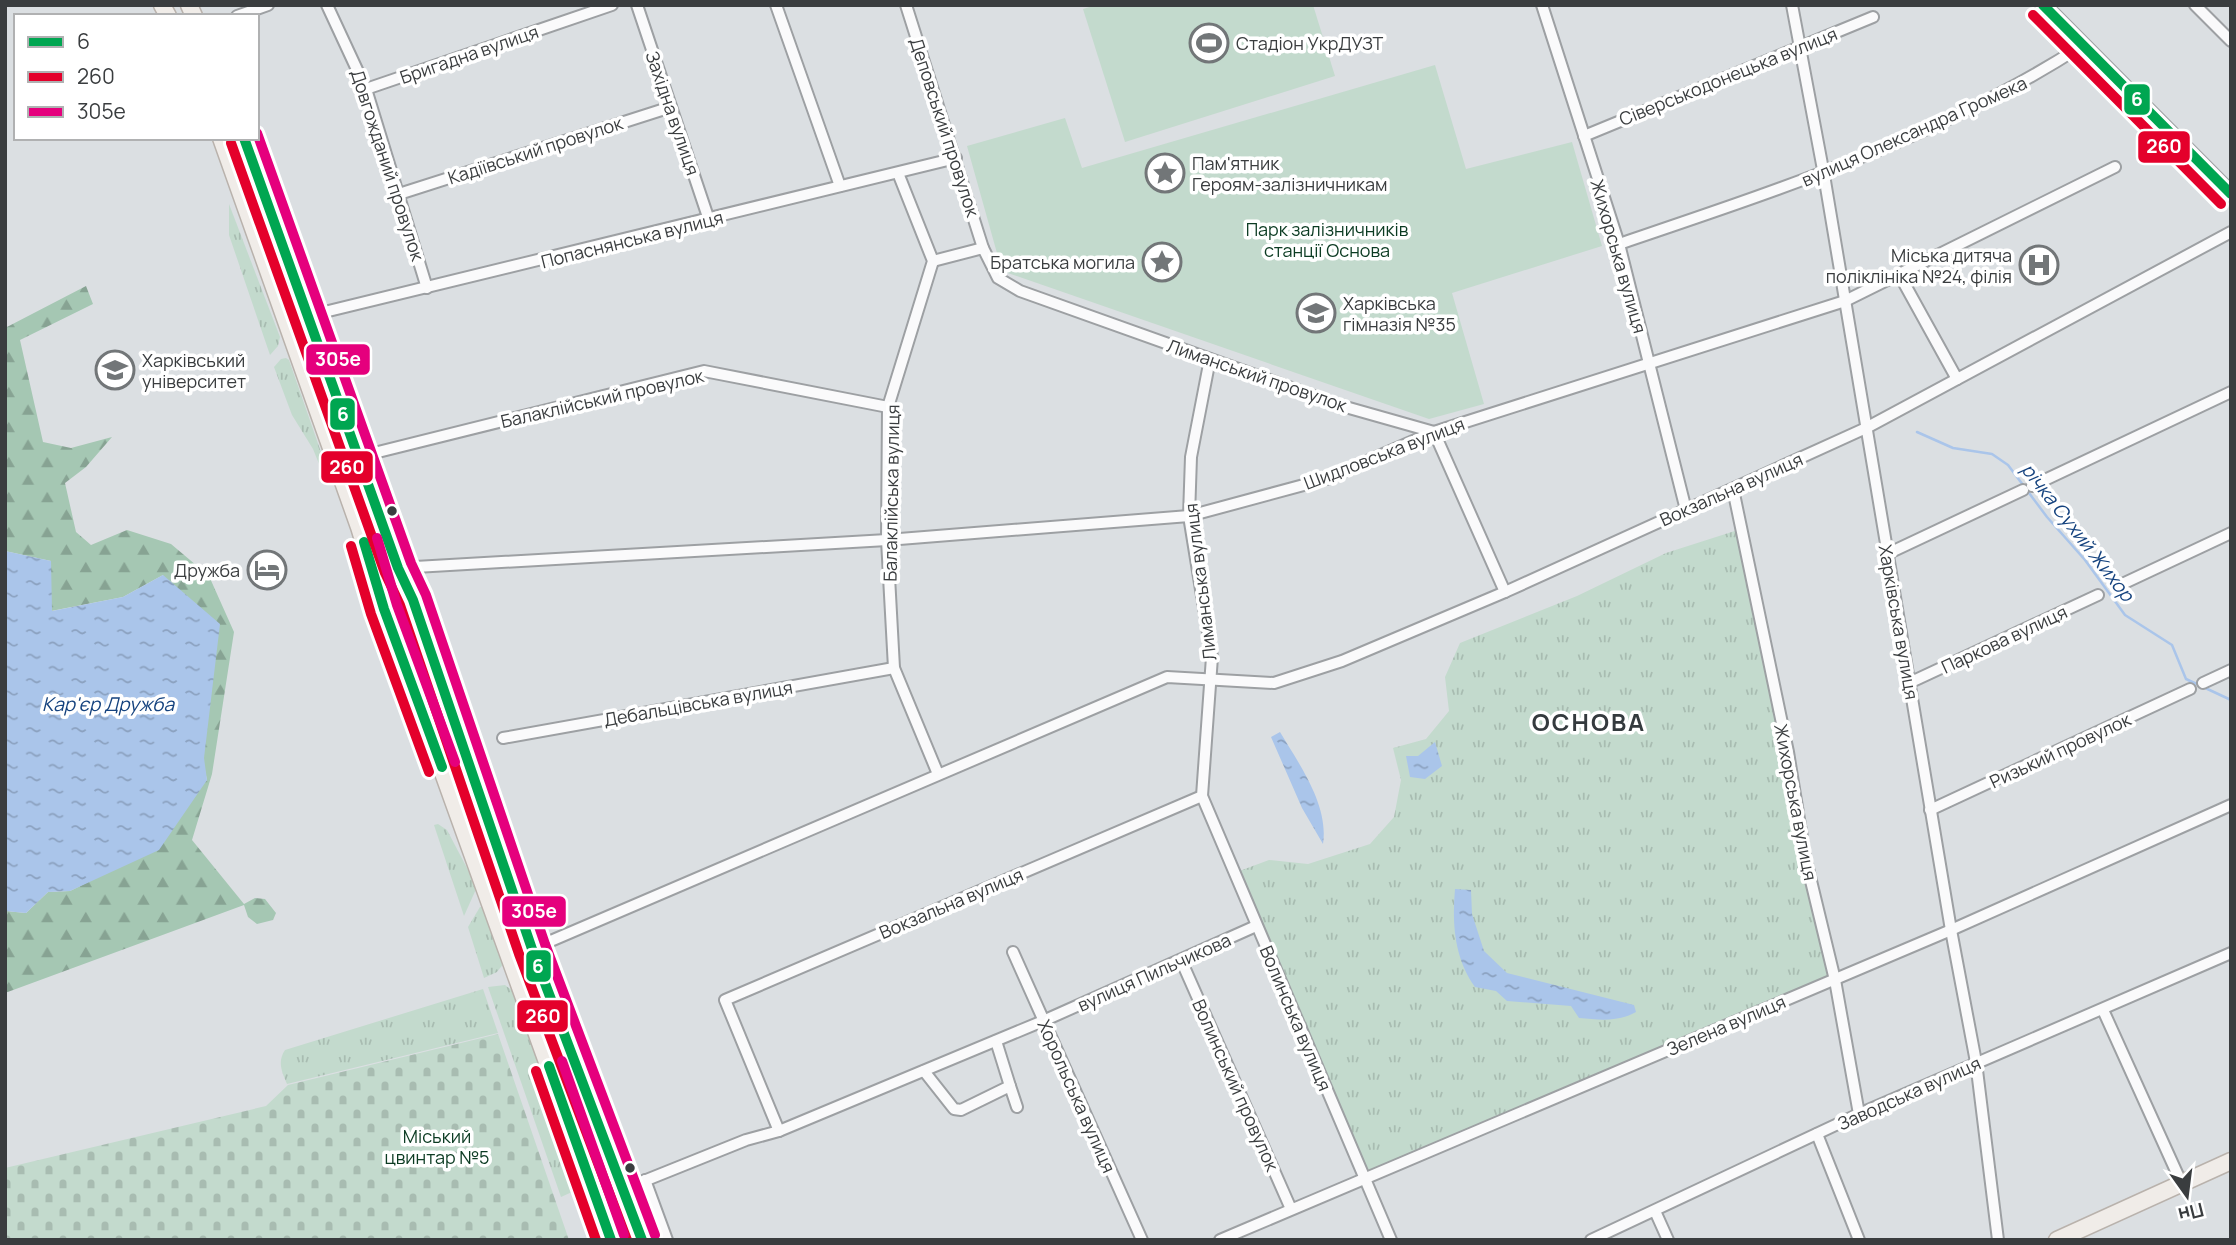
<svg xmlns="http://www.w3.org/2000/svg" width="2236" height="1245" viewBox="0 0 2236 1245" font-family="Manrope,sans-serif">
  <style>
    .grass { fill: url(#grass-tufts) }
    .forest { fill: url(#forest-firs) }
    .cemetery { fill: url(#cemetery-stones) }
    .green { fill: #c3dacd }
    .water { fill: url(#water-ripples) }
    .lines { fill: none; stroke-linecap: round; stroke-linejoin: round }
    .stream { stroke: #aac5ea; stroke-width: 2.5 }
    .minor-casing { stroke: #9da0a3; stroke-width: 14 }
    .secondary-casing { stroke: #9da0a3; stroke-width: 18 }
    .primary-casing { stroke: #b9b2ac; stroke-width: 19 }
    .minor { stroke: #fafafb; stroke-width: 10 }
    .secondary { stroke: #f5f3f1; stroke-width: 14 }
    .primary { stroke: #f0ece8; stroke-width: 16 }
    .bus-1-casing { stroke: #fff; stroke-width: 16 }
    .bus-2-casing { stroke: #fff; stroke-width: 16 }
    .bus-3-casing { stroke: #fff; stroke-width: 16 }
    .bus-1 { stroke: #00a651; stroke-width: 10 }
    .bus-2 { stroke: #e4002b; stroke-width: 10 }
    .bus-3 { stroke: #e5007d; stroke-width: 10 }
    .bus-dot { fill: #3a3d3f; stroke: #fff; stroke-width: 2.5 }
    .labels { text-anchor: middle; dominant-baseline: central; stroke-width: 7; stroke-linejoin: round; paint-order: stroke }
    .poi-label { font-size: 18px; fill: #3a3d3f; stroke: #fff; text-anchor: start }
    .street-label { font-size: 18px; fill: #3a3d3f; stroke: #fff }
    .park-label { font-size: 18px; fill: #0b3b22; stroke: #fff }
    .water-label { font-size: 19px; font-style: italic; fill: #14427e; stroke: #fff }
    .district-label { font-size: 24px; font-weight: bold; letter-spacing: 2px; fill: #343a3e; stroke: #fff }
    .line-badge { stroke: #fff; stroke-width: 2.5 }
    .badge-label { font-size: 19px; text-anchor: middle; font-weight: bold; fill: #fff }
  </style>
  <defs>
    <pattern id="grass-tufts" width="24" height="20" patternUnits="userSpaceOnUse" patternTransform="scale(1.75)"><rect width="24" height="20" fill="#c3dacd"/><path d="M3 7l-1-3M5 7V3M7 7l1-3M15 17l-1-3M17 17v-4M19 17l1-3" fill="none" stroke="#a8bcb1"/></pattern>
    <pattern id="forest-firs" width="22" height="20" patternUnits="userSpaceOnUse" patternTransform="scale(1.75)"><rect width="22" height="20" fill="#a5c7b3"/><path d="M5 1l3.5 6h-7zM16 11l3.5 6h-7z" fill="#87a393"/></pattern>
    <pattern id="cemetery-stones" width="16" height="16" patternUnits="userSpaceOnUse" patternTransform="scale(1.75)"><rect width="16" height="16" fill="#c3dacd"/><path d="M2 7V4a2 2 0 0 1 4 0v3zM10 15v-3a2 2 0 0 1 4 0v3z" fill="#a8bcb1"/></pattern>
    <pattern id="water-ripples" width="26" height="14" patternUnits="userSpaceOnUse" patternTransform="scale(1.75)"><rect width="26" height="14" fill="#aac5ea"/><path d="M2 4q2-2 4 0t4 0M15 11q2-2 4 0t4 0" fill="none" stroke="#8ba1bf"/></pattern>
  </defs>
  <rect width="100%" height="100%" fill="#dbdfe2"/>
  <g class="grass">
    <path d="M226 138H238L400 587 393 592 387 591Z"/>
    <path d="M229 204 280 337 278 346 270 355 229 235Z"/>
    <path d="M286 358 289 360 331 481H326L313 449 292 415 274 367 281 359Z"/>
    <path d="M1741 529 1835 980 1365 1177 1234 873 1269 860 1308 864 1370 844 1394 817 1401 780 1393 748 1426 739 1449 711 1445 677 1460 643 1577 596 1666 553Z"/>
    <path d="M400 614H409L612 1179 599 1183 399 619Z"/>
    <path d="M438 824 447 830 477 887 464 916 434 825Z"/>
    <path d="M480 907H484L504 963 497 972 484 978 468 927Z"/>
    <path d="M505 985 513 991 583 1187 561 1197 488 987Z"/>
    <path d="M483 989 498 1033 287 1084C282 1072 277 1062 285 1050Z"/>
    <path d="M616 1196 632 1240H620L605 1200Z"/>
  </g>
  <path class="forest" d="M86 286 93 304 20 340 43 442 71 448 112 437 86 467 65 483 76 532 91 545 127 530 171 544 209 576 234 632 212 774 192 840 244 904 255 898 265 899 276 913 273 920 257 924 248 917 244 905 5 993V911L26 913 48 892 70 891 100 876 207 780 163 575 123 597 51 611V561L5 551V328Z"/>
  <path class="cemetery" d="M498 1034 569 1240H5V1168L266 1106 288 1085Z"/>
  <g class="green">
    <path d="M1096 5H1313L1335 76 1125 142 1083 9Z"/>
    <path d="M1435 65 1466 169 1572 142 1602 246 1452 293 1484 404 1429 419 1002 271 967 146 1065 118 1082 168Z"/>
  </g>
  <g class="water">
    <path d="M5 551 51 561 52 611 123 597 163 575 220 624 204 758 207 780 159 850 70 891 48 892 26 913 5 911Z"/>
    <path d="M1280 732C1299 764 1329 805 1323 844L1302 808 1271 737Z"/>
    <path d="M1435 742 1442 766 1425 779 1410 777 1406 756H1418Z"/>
    <path d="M1455 889 1471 890 1472 914 1484 951 1507 973 1634 1005 1636 1012C1618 1022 1600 1020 1579 1018L1571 1006 1507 1001 1496 991 1475 987C1454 958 1452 923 1455 889Z"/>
  </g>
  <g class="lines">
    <path class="stream" d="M1917 432 1953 448 1992 454 2008 465 2047 517 2085 560 2125 615 2172 645 2186 679 2231 700"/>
    <defs>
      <g id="minor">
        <path d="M327 5 366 89 427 288"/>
        <path d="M637 5 709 220"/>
        <path d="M776 5 840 186"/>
        <path d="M906 5 983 248"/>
        <path d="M1542 5 1619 244 1686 510"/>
        <path d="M1792 5 1824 175 1951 930 1976 1062 1998 1240"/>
        <path d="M2195 5 2231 41"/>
        <path d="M237 16 268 5"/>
        <path d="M366 89 612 5"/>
        <path d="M1584 136 1873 17"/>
        <path d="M898 173 933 261 888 407 887 540 894 668 938 774"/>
        <path d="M399 194 671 107"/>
        <path d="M1619 244C1778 190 1941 137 2083 45"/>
        <path d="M933 261 983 248 998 278 1020 291 1342 406 1434 432 1505 592"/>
        <path d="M1899 274 1957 379"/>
        <path d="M308 316 956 158"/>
        <path d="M358 457 704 371 888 407"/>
        <path d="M2032 486 2231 392"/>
        <path d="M1733 489 1788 752 1805 856 1835 980 1859 1114"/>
        <path d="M1887 554 2023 490"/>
        <path d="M398 568 887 540 1189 516 1326 479 1434 432 1845 301 2115 167"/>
        <path d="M2118 586 2231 533"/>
        <path d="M1909 683 2098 595"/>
        <path d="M2203 683 2231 670"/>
        <path d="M503 738 894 668"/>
        <path d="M1202 796 1391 1240"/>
        <path d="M1930 810 2190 689"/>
        <path d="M532 949 1167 677 1274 683 1342 661 1505 592 1866 428 2231 232"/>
        <path d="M1013 952 1142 1240"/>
        <path d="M1181 960 1291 1209"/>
        <path d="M2103 1010 2181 1182"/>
        <path d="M924 1071 954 1109 961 1110 1010 1086 996 1041"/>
        <path d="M1010 1086 1017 1107"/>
        <path d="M779 1131 725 1000 1202 796 1212 657 1189 516 1191 457 1210 359"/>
        <path d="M1817 1134 1859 1240"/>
        <path d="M645 1180 667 1240"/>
        <path d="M624 1189 746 1140 779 1131 1043 1021 1256 926"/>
        <path d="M1655 1211 1668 1240"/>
        <path d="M1220 1240 1951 930 2231 805"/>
        <path d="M1591 1240 1859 1114 2231 953"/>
      </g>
      <path id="secondary" d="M2043 5 2231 194"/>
      <g id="primary">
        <path d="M162 5 168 16"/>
        <path d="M189 5 194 16"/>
        <path d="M221 138 359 527 384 609 611 1240"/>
        <path d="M244 138 398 568 413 600 532 949 642 1240"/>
        <path d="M2057 1240 2231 1161"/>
      </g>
    </defs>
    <use href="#minor" class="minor-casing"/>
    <use href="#secondary" class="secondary-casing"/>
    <use href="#primary" class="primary-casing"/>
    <use href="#minor" class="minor"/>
    <use href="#secondary" class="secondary"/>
    <use href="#primary" class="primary"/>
    <defs>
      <g id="bus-1">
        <path d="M2043 5 2231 194"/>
        <path d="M244 138 398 568 413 600 532 949 642 1240"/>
        <path d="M364 542 384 609 442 767"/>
        <path d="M549 1066 611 1240"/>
      </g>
      <g id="bus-2">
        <path d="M2033 15 2221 204"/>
        <path d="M231 143 385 573 400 605 519 954 627 1240"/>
        <path d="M351 546 371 614 429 772"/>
        <path d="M536 1071 596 1240"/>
      </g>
      <g id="bus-3">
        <path d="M257 133 411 563 426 595 545 944 655 1235"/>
        <path d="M377 538 397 605 455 762"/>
        <path d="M562 1061 624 1235"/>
      </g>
    </defs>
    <use href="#bus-1" class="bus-1-casing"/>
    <use href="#bus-2" class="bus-2-casing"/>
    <use href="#bus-3" class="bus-3-casing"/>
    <use href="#bus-1" class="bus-1"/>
    <use href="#bus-2" class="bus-2"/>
    <use href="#bus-3" class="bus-3"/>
  </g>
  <defs>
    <symbol id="stadium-ring" viewBox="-11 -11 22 22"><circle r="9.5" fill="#fff" stroke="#727678" stroke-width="1.5"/><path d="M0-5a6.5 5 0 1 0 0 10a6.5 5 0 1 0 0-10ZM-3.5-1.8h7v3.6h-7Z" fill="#727678"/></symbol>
    <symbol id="sight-ring" viewBox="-11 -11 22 22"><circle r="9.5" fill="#fff" stroke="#727678" stroke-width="1.5"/><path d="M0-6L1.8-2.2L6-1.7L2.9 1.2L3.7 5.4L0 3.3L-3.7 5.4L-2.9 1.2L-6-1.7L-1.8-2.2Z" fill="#727678"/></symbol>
    <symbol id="hospital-ring" viewBox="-11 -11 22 22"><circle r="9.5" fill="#fff" stroke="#727678" stroke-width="1.5"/><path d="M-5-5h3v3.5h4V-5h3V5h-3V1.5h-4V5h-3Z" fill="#727678"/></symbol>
    <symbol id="school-ring" viewBox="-11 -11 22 22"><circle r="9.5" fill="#fff" stroke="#727678" stroke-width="1.5"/><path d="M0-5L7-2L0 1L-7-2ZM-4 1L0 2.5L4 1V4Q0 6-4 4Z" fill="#727678"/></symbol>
    <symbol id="university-ring" viewBox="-11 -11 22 22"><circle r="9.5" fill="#fff" stroke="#727678" stroke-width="1.5"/><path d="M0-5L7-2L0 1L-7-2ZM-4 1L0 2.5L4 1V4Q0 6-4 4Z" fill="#727678"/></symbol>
    <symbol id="hotel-ring" viewBox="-11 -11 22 22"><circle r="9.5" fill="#fff" stroke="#727678" stroke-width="1.5"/><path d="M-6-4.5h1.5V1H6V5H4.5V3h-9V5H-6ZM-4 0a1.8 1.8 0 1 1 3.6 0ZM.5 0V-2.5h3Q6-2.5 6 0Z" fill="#727678"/></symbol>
  </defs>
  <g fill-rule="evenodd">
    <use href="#stadium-ring" x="1187" y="21" width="44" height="44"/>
    <use href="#sight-ring" x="1143" y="151" width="44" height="44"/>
    <use href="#sight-ring" x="1140" y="240" width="44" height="44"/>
    <use href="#hospital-ring" x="2017" y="243" width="44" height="44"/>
    <use href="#school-ring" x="1294" y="291" width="44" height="44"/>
    <use href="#university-ring" x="93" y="348" width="44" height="44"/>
    <use href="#hotel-ring" x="245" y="548" width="44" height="44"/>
  </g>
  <g class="bus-dot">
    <circle cx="392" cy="511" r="6"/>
    <circle cx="630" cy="1168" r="6"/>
  </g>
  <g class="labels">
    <g class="poi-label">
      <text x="1236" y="43">Стадіон УкрДУЗТ</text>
      <text x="1192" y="163">Пам'ятник<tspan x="1192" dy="21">Героям-залізничникам</tspan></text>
      <text x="2012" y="255" text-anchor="end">Міська дитяча<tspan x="2012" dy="21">поліклініка №24, філія</tspan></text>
      <text x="1135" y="262" text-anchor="end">Братська могила</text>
      <text x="1343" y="303">Харківська<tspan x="1343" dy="21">гімназія №35</tspan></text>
      <text x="142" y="360">Харківський<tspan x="142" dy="21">університет</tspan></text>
      <text x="240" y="570" text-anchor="end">Дружба</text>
    </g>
    <g class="street-label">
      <text transform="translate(469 54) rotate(-19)">Бригадна вулиця</text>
      <text transform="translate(1728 76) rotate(-22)">Сіверськодонецька вулиця</text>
      <text transform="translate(673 113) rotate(71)">Західна вулиця</text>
      <text transform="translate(945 127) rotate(72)">Деповський провулок</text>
      <text transform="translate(1914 131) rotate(-24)">вулиця Олександра Громека</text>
      <text transform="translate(535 150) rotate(-18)">Кадіївський провулок</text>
      <text transform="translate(388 165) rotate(72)">Довгожданий провулок</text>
      <text transform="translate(632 239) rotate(-14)">Попаснянська вулиця</text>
      <text transform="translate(1619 256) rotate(74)">Жихорська вулиця</text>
      <text transform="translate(1257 375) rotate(19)">Лиманський провулок</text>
      <text transform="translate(602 398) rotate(-13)">Балаклійський провулок</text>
      <text transform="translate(1384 453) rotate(-21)">Шидловська вулиця</text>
      <text transform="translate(1731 489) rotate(-24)">Вокзальна вулиця</text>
      <text transform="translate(891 493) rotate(-89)">Балаклійська вулиця</text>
      <text transform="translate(1200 582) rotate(-97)">Лиманська вулиця</text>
      <text transform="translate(1899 622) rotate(80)">Харківська вулиця</text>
      <text transform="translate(2004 639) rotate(-25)">Паркова вулиця</text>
      <text transform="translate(698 703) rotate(-10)">Дебальцівська вулиця</text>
      <text transform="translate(2060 750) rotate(-25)">Ризький провулок</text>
      <text transform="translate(1796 802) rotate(79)">Жихорська вулиця</text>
      <text transform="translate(951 903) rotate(-23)">Вокзальна вулиця</text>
      <text transform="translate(1154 972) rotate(-24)">вулиця Пильчикова</text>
      <text transform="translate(1296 1018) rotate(67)">Волинська вулиця</text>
      <text transform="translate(1726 1025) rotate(-23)">Зелена вулиця</text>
      <text transform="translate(1236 1085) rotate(66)">Волинський провулок</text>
      <text transform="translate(1909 1093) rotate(-24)">Заводська вулиця</text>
      <text transform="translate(1077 1096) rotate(66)">Хорольська вулиця</text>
    </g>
    <g class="park-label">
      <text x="1327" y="229">Парк залізничників<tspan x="1327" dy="21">станції Основа</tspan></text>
      <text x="437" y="1136">Міський<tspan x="437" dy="21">цвинтар №5</tspan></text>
    </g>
    <g class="water-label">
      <text transform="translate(2078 532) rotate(52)">річка Сухий Жихор</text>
      <text x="108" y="704">Кар'єр Дружба</text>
    </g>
    <g class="district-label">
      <text x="1589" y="721">ОСНОВА</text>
    </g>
  </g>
  <g class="line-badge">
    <rect x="2123" y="83" width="28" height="33" rx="7" fill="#00a651"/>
    <rect x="2137" y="130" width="54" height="34" rx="7" fill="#e4002b"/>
    <rect x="305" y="343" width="66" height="33" rx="7" fill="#e5007d"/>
    <rect x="329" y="397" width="27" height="34" rx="7" fill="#00a651"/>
    <rect x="320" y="450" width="54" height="34" rx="7" fill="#e4002b"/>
    <rect x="501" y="895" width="66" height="33" rx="7" fill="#e5007d"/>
    <rect x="525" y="949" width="27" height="34" rx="7" fill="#00a651"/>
    <rect x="516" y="999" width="53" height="34" rx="7" fill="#e4002b"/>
  </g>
  <g class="badge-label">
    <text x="2137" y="106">6</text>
    <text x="2164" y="153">260</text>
    <text x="338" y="366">305e</text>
    <text x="343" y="421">6</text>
    <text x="347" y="474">260</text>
    <text x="534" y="918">305e</text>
    <text x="538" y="973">6</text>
    <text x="543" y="1023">260</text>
  </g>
  <rect width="2236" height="1245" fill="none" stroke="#3a3d3f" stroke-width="14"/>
  <rect x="14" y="14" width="245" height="126" fill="#ffffff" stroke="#b0b1b2" stroke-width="2"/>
  <rect x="28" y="37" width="35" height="10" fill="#00a651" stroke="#b0b1b2" stroke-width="2"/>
  <text x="77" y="49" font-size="21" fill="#3a3d3f">6</text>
  <rect x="28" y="72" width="35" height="10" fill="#e4002b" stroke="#b0b1b2" stroke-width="2"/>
  <text x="77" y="84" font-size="21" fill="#3a3d3f">260</text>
  <rect x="28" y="107" width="35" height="10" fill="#e5007d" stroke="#b0b1b2" stroke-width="2"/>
  <text x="77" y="119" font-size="21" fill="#3a3d3f">305e</text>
  <g transform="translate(2187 1196) rotate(166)" stroke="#ffffff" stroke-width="5" paint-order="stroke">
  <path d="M0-5L12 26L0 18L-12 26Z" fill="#3a3d3f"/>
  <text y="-10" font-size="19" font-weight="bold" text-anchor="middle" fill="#3a3d3f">Пн</text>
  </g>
</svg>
